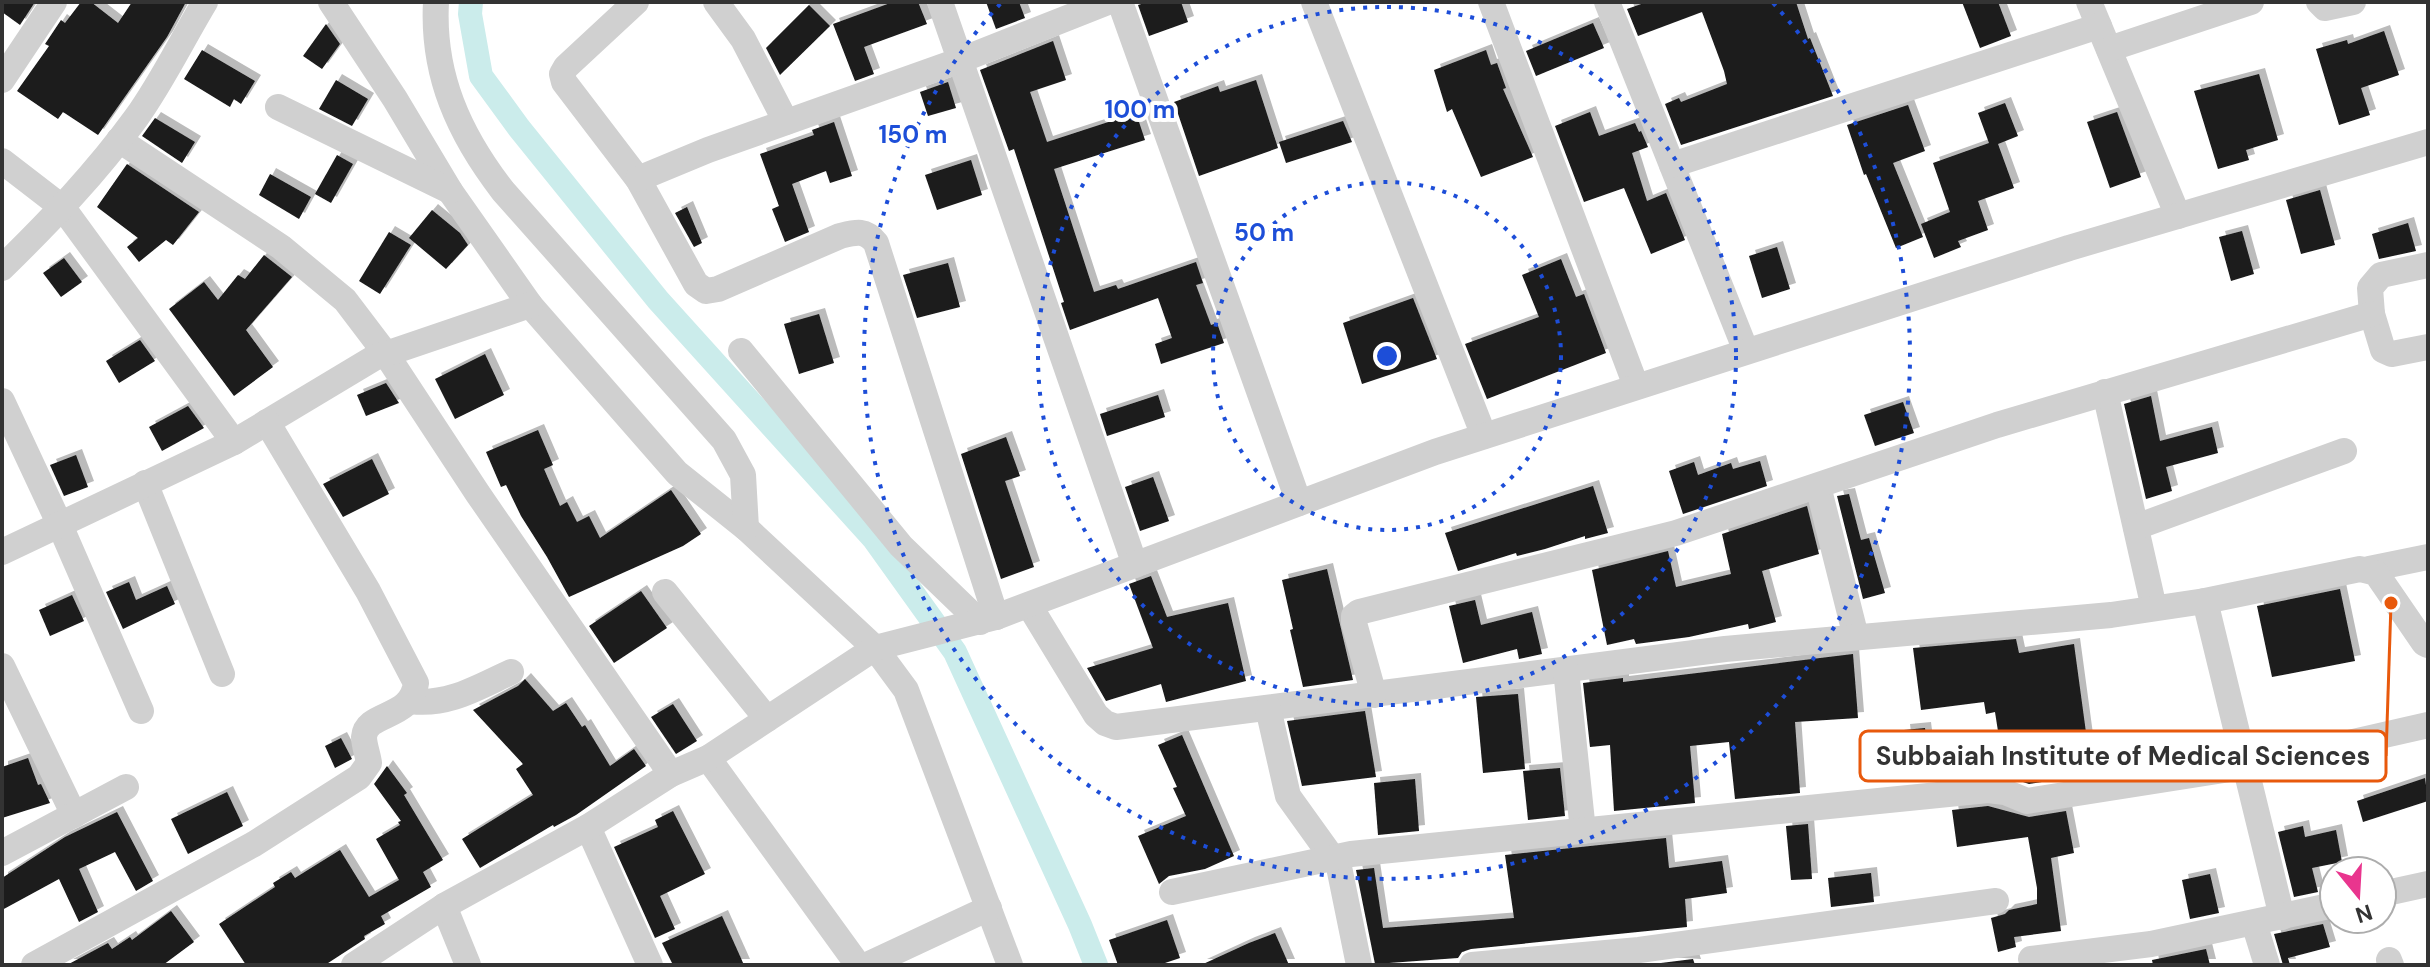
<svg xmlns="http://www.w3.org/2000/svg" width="2430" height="967" viewBox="0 0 2430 967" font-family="'DM Sans',sans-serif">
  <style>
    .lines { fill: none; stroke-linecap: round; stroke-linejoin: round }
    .canal { stroke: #cbeceb; stroke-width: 24 }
    .building { fill: #1a1a1a; filter: url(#shadow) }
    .minor { stroke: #d0d0d0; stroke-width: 26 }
    .ring { fill: none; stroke: #1d4ed8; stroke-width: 4; stroke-dasharray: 4 8 }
    .centre { fill: #1d4ed8; stroke: #fff; stroke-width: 4 }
    .ring-label { font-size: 24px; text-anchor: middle; font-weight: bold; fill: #1d4ed8; stroke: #fff; stroke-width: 8; stroke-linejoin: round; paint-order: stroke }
    .leader { fill: none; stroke: #e8590c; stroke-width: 3 }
    .callout-dot { fill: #e8590c; stroke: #fff; stroke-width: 3 }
    .callout { fill: #fff; stroke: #e8590c; stroke-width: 3 }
    .callout-label { font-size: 26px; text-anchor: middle; font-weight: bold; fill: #333 }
  </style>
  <defs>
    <filter id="shadow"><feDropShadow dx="6" dy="-6" stdDeviation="0" flood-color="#0004"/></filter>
  </defs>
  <rect width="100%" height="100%" fill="#fff"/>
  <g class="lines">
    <path class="canal" d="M471 2 470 14 481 76 519 128 658 300 874 539 955 652 1080 925 1096 965"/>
  </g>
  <g class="building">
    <path d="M2 2H35L20 25 2 12Z"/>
    <path d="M81 2H91L118 23 132 2H186L167 37 98 135 63 112 58 119 17 91 49 46 45 44 61 20 65 23Z"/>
    <path d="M893 2H918L927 24 864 47 874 74 855 81 833 24Z"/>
    <path d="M986 2H1019L1025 18 996 29Z"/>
    <path d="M1148 2H1181L1188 22 1149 36 1138 5Z"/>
    <path d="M1647 2H1796L1808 39 1810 38 1833 96 1681 145 1665 104 1679 98 1681 102 1727 84 1724 71 1702 12 1638 36 1627 9Z"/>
    <path d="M1962 2H1998L2011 36 1980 48Z"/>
    <path d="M809 5 830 26 780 75 766 48Z"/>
    <path d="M1593 23 1604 48 1536 76 1526 51Z"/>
    <path d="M326 24 340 44 322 69 303 56Z"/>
    <path d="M2384 31 2399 75 2361 88 2370 115 2339 125 2316 49 2347 40 2348 44Z"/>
    <path d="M1053 41 1066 80 1030 92 1047 142 1136 113 1145 140 1054 169 1094 292 1116 285 1118 289 1196 262 1203 283 1196 285 1211 325 1217 323 1224 343 1161 364 1155 344 1172 338 1158 298 1070 330 1061 303 1064 302 1014 149 1009 151 980 70Z"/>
    <path d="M202 50 255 81 241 104 234 99 230 107 184 79Z"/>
    <path d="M1486 50 1491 65 1497 63 1506 88 1503 89 1533 157 1481 177 1452 109 1447 112 1434 70Z"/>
    <path d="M2259 74 2278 140 2246 150 2249 160 2218 169 2194 91Z"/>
    <path d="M336 80 368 99 352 126 319 109Z"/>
    <path d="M1256 80 1278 148 1199 176 1174 102 1218 86 1220 92Z"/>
    <path d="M948 82 956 108 928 116 920 92Z"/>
    <path d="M2005 103 2018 136 1998 144 2014 188 1978 201 1988 230 1958 241 1961 247 1934 258 1921 224 1950 212 1933 163 1989 143 1978 113Z"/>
    <path d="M1908 105 1925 151 1893 163 1923 237 1896 248 1866 174 1864 175 1847 125Z"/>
    <path d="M1590 112 1599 136 1635 123 1639 132 1641 131 1648 147 1632 153 1647 201 1666 193 1685 240 1651 254 1624 188 1584 202 1555 126Z"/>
    <path d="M2117 112 2141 177 2110 188 2087 122Z"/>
    <path d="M155 118 195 142 182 163 142 136Z"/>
    <path d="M1343 121 1352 142 1286 163 1279 142Z"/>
    <path d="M834 122 852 176 830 183 826 171 792 184 809 232 785 242 772 209 779 206 760 154 814 135 812 130Z"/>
    <path d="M337 155 353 164 331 203 315 194Z"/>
    <path d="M971 160 982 195 937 210 925 175Z"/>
    <path d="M127 164 199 212 173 245 166 240 139 262 127 247 138 238 97 207Z"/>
    <path d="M270 174 311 197 299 219 259 195Z"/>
    <path d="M2320 190 2335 245 2301 254 2286 200Z"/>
    <path d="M687 207 702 243 694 247 675 213Z"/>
    <path d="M432 210 460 233 468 245 446 269 409 238Z"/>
    <path d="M2408 223 2416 251 2379 259 2372 234Z"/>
    <path d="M2242 231 2254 274 2231 281 2219 237Z"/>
    <path d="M389 232 411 245 380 294 359 281Z"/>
    <path d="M1777 247 1790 289 1762 298 1749 256Z"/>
    <path d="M264 255 292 277 246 330 273 367 234 396 169 309 204 282 218 300 238 275 245 279Z"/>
    <path d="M64 258 82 282 61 297 43 273Z"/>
    <path d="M1561 259 1576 297 1584 294 1606 353 1487 399 1465 344 1539 317 1522 275Z"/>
    <path d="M948 263 960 307 917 318 903 275Z"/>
    <path d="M1413 298 1437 359 1362 384 1343 323Z"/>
    <path d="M819 314 834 363 799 374 784 324Z"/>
    <path d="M140 340 155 361 119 383 106 361Z"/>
    <path d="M485 354 504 395 455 419 435 379Z"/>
    <path d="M386 383 399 403 366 416 357 395Z"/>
    <path d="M1158 395 1165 417 1107 436 1100 414Z"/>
    <path d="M2151 396 2160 441 2212 427 2218 453 2166 467 2172 491 2146 499 2124 404Z"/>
    <path d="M1903 402 1914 433 1875 446 1864 415Z"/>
    <path d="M188 406 204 428 162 451 149 427Z"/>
    <path d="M538 430 553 465 544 469 560 506 567 502 577 522 589 516 600 538 671 490 701 534 683 546 569 597 547 557 521 516 506 485 501 487 486 452Z"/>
    <path d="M1006 437 1020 476 1005 481 1034 567 1001 579 961 454Z"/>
    <path d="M76 455 88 487 64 496 50 465Z"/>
    <path d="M372 459 389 494 343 517 323 484Z"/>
    <path d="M1760 461 1767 486 1683 514 1669 471 1694 462 1698 475 1731 463 1733 469Z"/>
    <path d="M1153 477 1169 521 1140 531 1125 487Z"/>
    <path d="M1593 486 1608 533 1585 539V536L1545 549 1517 556 1516 553 1458 571 1445 533Z"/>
    <path d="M1849 494 1861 540 1869 538 1885 593 1863 599 1837 496Z"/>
    <path d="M1807 506 1819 554 1762 571 1776 622 1749 629 1748 624 1689 637 1636 644 1634 639 1607 645 1592 570 1668 551 1676 587 1731 574 1722 534Z"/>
    <path d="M1327 569 1353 680 1303 687 1290 630 1293 629 1282 580Z"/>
    <path d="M1151 576 1167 617 1228 603 1246 681 1166 702 1161 684 1106 701 1087 668 1153 648 1129 584Z"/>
    <path d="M129 582 136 600 167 586 175 604 123 629 106 592Z"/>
    <path d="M2340 589 2355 661 2272 677 2257 606Z"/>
    <path d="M641 591 667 628 614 663 589 626Z"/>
    <path d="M72 595 84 621 50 636 39 610Z"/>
    <path d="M1475 600 1481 625 1532 612 1542 654 1519 659 1517 649 1463 663 1449 606Z"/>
    <path d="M2016 639 2019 653 2074 644 2090 762 2059 766 2061 779 2029 784 2005 776 1995 712 1986 714 1984 702 1921 710 1913 648Z"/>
    <path d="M1853 654 1858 718 1795 722 1800 793 1735 799 1729 742 1690 746 1695 803 1614 811 1610 745 1590 747 1583 683 1623 678V682Z"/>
    <path d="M525 679 553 711 566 703 582 727 585 725 610 766 634 749 646 766 576 815 554 827 553 825 480 868 462 839 533 795 516 769 523 764 473 710 518 686Z"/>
    <path d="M1518 694 1525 769 1483 773 1476 697Z"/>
    <path d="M673 704 697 741 676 754 651 717Z"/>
    <path d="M1365 711 1376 777 1302 786 1287 721Z"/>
    <path d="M1925 728 1931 774 1910 777 1904 730Z"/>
    <path d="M1182 735 1234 856 1205 869 1169 876 1159 884 1138 836 1186 816 1173 788 1177 787 1158 745Z"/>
    <path d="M341 738 352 759 335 768 325 746Z"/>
    <path d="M28 758 38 785 41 784 50 803 2 818V767Z"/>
    <path d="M387 766 407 793 404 795 443 860 423 872 431 887 381 916 385 924 364 936 365 939 325 965H246L219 924 275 887 273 883 291 872 295 878 340 850 369 897 399 880 376 839 400 825 398 822 401 821 374 784Z"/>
    <path d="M1560 768 1565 816 1528 820 1523 771Z"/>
    <path d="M2425 778 2428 801 2363 822 2357 801Z"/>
    <path d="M1415 779 1419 831 1378 835 1374 783Z"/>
    <path d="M227 792 243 826 188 854 171 819Z"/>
    <path d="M1988 806 2029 817 2066 811 2074 853 2051 858 2061 931 2014 937 2016 947 1998 952 1991 918 2005 914 2009 910 2037 904V888L2028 837 1957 847 1952 810Z"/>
    <path d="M673 811 705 874 660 896 675 929 655 938 614 847 658 827 655 820Z"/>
    <path d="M117 812 153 881 136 891 115 852 79 869 98 912 79 922 59 879 2 910V878L65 837Z"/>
    <path d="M1808 824 1812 879 1791 880 1786 826Z"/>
    <path d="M2303 826 2305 837 2336 830 2342 862 2312 868 2318 892 2294 897 2278 832Z"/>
    <path d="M1666 838 1669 868 1722 861 1727 893 1685 899 1687 927 1471 949 1462 952 1458 958 1375 964 1356 870 1374 868 1383 928 1514 918 1505 855Z"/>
    <path d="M1871 873 1874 902 1831 907 1828 878Z"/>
    <path d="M2210 874 2219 913 2190 919 2182 880Z"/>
    <path d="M171 911 194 942 163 965H67L108 943 112 949 130 937 132 940Z"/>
    <path d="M722 916 744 965H673L662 943Z"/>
    <path d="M1167 920 1180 958 1159 965H1118L1109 940Z"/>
    <path d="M2323 924 2330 947 2288 958 2290 965H2283L2274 934Z"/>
    <path d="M1275 933 1289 965H1201L1249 943Z"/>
    <path d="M2206 949 2210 965H2153L2152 960Z"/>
    <path d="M1693 959 1695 965 1661 963Z"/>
  </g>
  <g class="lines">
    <g class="minor">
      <path d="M331 2 395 99 450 191 530 305 677 473 746 528 875 648 906 690 1010 965"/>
      <path d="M436 2C432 75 459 134 503 191L724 440 743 475 746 528"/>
      <path d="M636 2 566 67 562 74 564 82 638 179 696 284 706 291 718 289 840 236C856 232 865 229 876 243L996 617"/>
      <path d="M716 2 743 39 786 122"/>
      <path d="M940 2 1135 565"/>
      <path d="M1120 2 1299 503"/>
      <path d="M1314 2 1484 436"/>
      <path d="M1491 2 1636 386"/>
      <path d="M1607 2 1746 351"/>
      <path d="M2089 2 2178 216"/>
      <path d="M2319 2 2325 8 2353 2"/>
      <path d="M2109 49 2251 2"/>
      <path d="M2 80 54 2"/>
      <path d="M278 107 450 191"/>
      <path d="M119 140 281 247 345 300 386 354 478 494 671 774"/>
      <path d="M2 161 63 208 234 442"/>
      <path d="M1672 165 2099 26"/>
      <path d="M638 179 708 150 961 60 1108 2"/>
      <path d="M2428 265 2381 275 2370 288 2372 314 2383 350 2392 354 2428 347"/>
      <path d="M2 268C50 221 96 173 136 118 162 82 182 40 205 2"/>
      <path d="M741 351 901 546 980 622"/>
      <path d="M2105 392 2154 608"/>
      <path d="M2 401 59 523 141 711"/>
      <path d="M145 483 222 674"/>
      <path d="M1818 486 1856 637"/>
      <path d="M2136 527 2344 451"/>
      <path d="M2 552 234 442 374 358 530 305"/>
      <path d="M2369 569 2428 557"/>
      <path d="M665 592 767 719"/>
      <path d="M2205 601 2282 917"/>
      <path d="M1029 605 1096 715 1105 723 1116 727 1725 649 2111 615 2205 601 2360 569 2376 573 2424 643 2428 645"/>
      <path d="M2 666 74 815"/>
      <path d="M1566 670 1583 831"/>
      <path d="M1374 695 1354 623V616L1359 612 1676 533 1997 425 2372 314"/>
      <path d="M411 701C448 706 478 687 511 672"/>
      <path d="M1268 708 1288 796 1339 867 1359 965"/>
      <path d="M708 758 858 965"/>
      <path d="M588 827 650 965"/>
      <path d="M2 853 126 787"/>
      <path d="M1172 892 1351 854 1988 790 2005 792 2027 801 2243 767 2428 725"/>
      <path d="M2382 894 2428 884"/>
      <path d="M444 906 468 965"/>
      <path d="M2254 923 2267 965"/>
      <path d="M2031 959 2151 944 2334 905"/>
      <path d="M2389 960 2391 965"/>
      <path d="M34 965 254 844 359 777 369 763C368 755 364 745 364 737 366 711 412 720 416 683L368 591 267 422"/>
      <path d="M354 965 444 906 588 827 671 774 708 758 875 648 996 617 1435 452 2069 248 2428 142"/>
      <path d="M867 965 989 908"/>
      <path d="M1472 965 1639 950 1996 901"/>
    </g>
  </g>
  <g class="ring">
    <circle cx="1387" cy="356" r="174"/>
    <circle cx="1387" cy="356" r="349"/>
    <path d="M1773 3A523 523 0 1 1 1001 3"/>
  </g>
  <circle cx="1387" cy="356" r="12" class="centre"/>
  <g class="ring-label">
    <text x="1140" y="118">100 m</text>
    <text x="913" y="143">150 m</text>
    <text x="1264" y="241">50 m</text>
  </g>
  <path class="leader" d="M2391 603L2386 756"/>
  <circle class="callout-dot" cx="2391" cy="603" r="8"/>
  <rect class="callout" x="1860" y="731" width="526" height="50" rx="8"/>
  <g class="callout-label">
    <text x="2123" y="765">Subbaiah Institute of Medical Sciences</text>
  </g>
  <rect width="2430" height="967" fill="none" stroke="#333333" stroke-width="8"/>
  <g transform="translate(2358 895) rotate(162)"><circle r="38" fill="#ffffff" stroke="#adadad" stroke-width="2"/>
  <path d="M0-6L14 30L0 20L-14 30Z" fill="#e9358e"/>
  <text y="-12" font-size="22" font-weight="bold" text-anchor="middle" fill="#333333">N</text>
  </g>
</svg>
